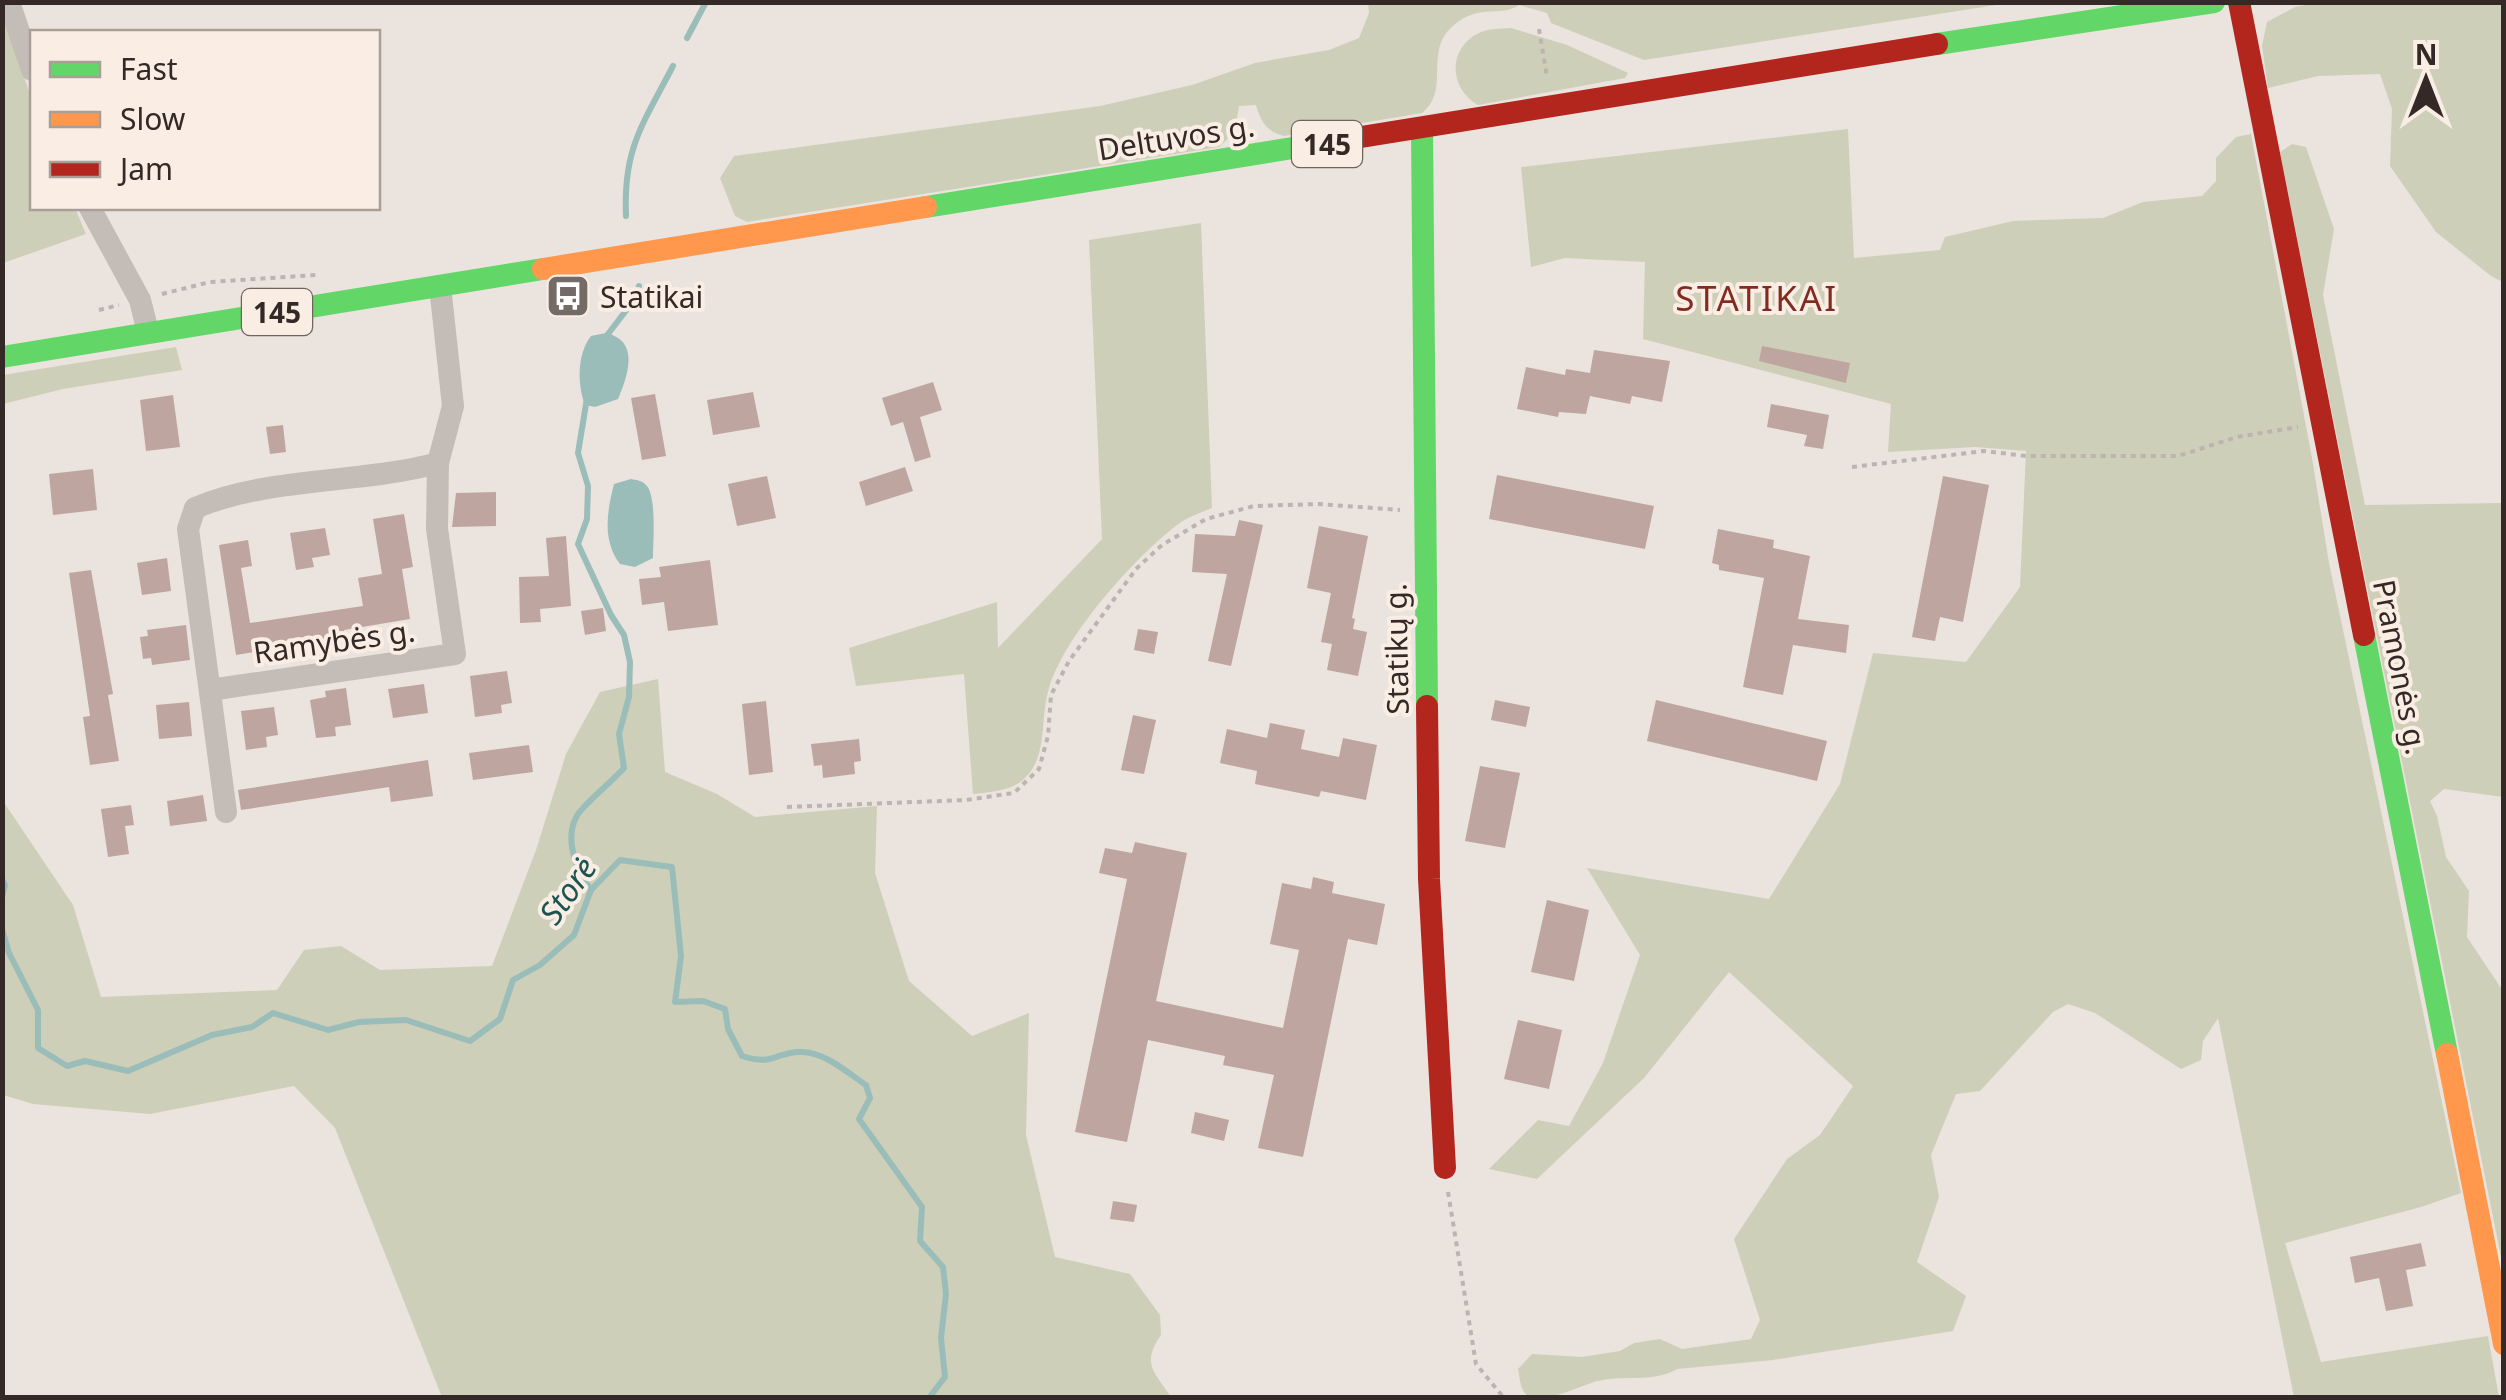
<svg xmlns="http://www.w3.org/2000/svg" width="2506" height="1400" viewBox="0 0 2506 1400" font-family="'Noto Sans',sans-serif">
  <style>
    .green { fill: #cecfb8 }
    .water { fill: #9abdb9 }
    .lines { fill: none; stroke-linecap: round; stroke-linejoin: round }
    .stream { stroke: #9abdb9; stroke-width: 6 }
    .building { fill: #bea5a0 }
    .path { stroke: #bcb4b0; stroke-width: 4; stroke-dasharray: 5 5; stroke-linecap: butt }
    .street { stroke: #c4bcb7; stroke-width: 22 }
    .fast { stroke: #63d668; stroke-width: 22 }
    .slow { stroke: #ff974d; stroke-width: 22 }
    .jam { stroke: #b3261e; stroke-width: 22 }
    .labels { text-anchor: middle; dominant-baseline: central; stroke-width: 8; stroke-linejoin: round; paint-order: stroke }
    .shield { fill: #f9ede4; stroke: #6f645f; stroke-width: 2.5 }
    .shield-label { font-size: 28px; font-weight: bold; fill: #342926 }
    .street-label { font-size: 30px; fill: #342926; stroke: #f9ede4 }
    .poi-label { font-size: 30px; fill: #342926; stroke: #f9ede4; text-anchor: start }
    .water-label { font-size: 32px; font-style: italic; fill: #1c5451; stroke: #f9ede4 }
    .quarter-label { font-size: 35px; letter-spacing: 2.5px; fill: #812c20; stroke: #f9ede4 }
  </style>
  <rect width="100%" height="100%" fill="#ebe3de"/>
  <g class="green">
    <path d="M2323 2 2503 3V282L2491 276 2436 232 2390 166 2392 109 2380 74 2318 76 2268 88 2262 46 2267 22 2295 7Z"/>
    <path d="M1368 3H2009L1644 60 1551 23 1547 13 1519 5C1499 19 1476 0 1447 32 1427 57 1449 92 1422 113L1284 136C1266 131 1261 122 1256 105L1239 106C1236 125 1235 134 1219 147L747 222 735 216 720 178 734 156 1100 106 1192 85 1255 63 1329 50 1359 38 1369 13Z"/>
    <path d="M2 13 32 100V208H75L86 234 3 263Z"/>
    <path d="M1511 28 1567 45 1628 73 1625 78 1478 105C1449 89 1447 48 1479 33 1489 28 1500 29 1511 28Z"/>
    <path d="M1848 129 1854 258 1940 250 1945 237 2013 221 2103 218 2143 202 2202 196 2216 181V158L2236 137 2251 134 2312 458 2329 563 2461 1193 2421 1207 2285 1243 2321 1362 2488 1336 2499 1397H2294L2218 1018 2203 1041 2201 1060 2181 1069 2095 1013 2068 1004 2053 1012 1980 1091 1956 1094 1931 1155 1939 1197 1917 1262 1966 1296 1953 1331 1773 1360 1677 1369C1653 1384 1618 1373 1591 1383 1571 1390 1553 1400 1530 1397 1520 1393 1520 1378 1518 1369L1532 1354 1582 1357 1620 1351 1634 1343 1660 1339 1682 1349 1751 1339 1760 1320 1734 1239 1787 1159 1820 1135 1853 1086 1729 972 1644 1078 1537 1179 1489 1169 1538 1120 1569 1126 1603 1063 1640 955 1587 868 1769 899 1840 784 1873 653 1966 662 2020 587 2026 451 1975 447 1888 452 1891 404 1643 339 1645 262 1565 258 1531 267 1521 167Z"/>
    <path d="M2292 144 2306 147 2334 229 2323 295 2365 505 2503 503V797L2444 789 2430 801 2437 816 2446 857 2469 891 2467 937 2501 988 2503 1002V1267L2280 152Z"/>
    <path d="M1201 223 1212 508C1200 513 1187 517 1177 525 1134 558 1061 639 1048 692 1040 721 1048 757 1024 779 1011 791 990 792 973 794L964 674 856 686 849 648 997 602 998 648 1102 539 1089 240Z"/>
    <path d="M176 347 182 370 63 389 3 404V375Z"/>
    <path d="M658 679 665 772 717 794 755 817 877 806 875 873 909 981 972 1036 1029 1013 1026 1135 1055 1257 1130 1274 1160 1315 1161 1335C1141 1364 1154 1371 1171 1397H442L335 1128 294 1086 150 1114 33 1104 3 1095V801L73 905 101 997 277 990 304 950 341 946 380 970 492 966 536 850 566 754 600 692Z"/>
  </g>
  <g class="water">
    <path d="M606 333C640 341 628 375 618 399L595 407 585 405C577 384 577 354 591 336Z"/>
    <path d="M631 479C637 480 643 481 646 485 657 495 653 543 653 558L635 567 620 564C602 540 607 512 614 484Z"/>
  </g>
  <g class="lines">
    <g class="stream">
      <path d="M687 38 706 2"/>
      <path d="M626 216C623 148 643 124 673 66"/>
      <path d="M605 338 634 300 639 286"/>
      <path d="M587 398 578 453 588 486 587 519 578 544 611 615 624 635 630 662 629 697 619 734 624 768C611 782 596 794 583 808 561 830 574 869 591 890"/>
      <path d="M2 879 5 885 2 897"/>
      <path d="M2 929 9 953 38 1010V1048L67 1066 85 1061 128 1071 212 1035 252 1027 273 1013 328 1030 359 1022 406 1020 470 1041 500 1019 513 980 540 965 574 935 591 890 620 860 672 867 681 956 675 1002 703 1001 725 1009 728 1029 742 1056C776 1067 777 1050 803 1052 826 1053 848 1073 866 1085L870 1098 859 1119 922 1207 920 1241 943 1267 946 1294 941 1338 945 1377 929 1398"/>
    </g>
  </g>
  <g class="building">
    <path d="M1762 346 1850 363 1846 383 1759 361Z"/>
    <path d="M1594 350 1670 361 1662 402 1632 396 1630 404 1590 396 1586 414 1559 412 1558 417 1517 409 1526 367 1565 375 1566 369 1590 373Z"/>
    <path d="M933 382 942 410 920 417 931 457 915 462 903 422 891 426 882 398Z"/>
    <path d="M753 392 760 427 713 435 707 400Z"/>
    <path d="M655 394 666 456 642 460 631 398Z"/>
    <path d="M173 395 180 447 146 451 140 400Z"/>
    <path d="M1771 404 1829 415 1823 449 1804 446 1807 435 1767 427Z"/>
    <path d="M283 425 286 452 270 454 266 427Z"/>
    <path d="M905 467 913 491 866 506 859 482Z"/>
    <path d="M93 469 97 510 53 515 49 474Z"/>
    <path d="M1497 475 1654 506 1645 549 1489 519Z"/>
    <path d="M767 476 776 518 737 526 728 484Z"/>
    <path d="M1943 476 1989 485 1963 622 1940 617 1935 641 1912 637Z"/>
    <path d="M496 492V526L452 527 456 493Z"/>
    <path d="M404 514 413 567 402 569 410 619 344 630 345 637 236 655 219 545 248 540 252 566 241 568 250 623 363 606 358 578 382 574 373 519Z"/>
    <path d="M1239 520 1263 525 1231 666 1208 661 1227 574 1192 572 1195 534 1235 536Z"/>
    <path d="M1319 526 1368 536 1352 618 1355 619 1353 629 1367 632 1358 676 1327 670 1332 644 1321 642 1331 593 1307 588Z"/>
    <path d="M325 528 330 555 312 558 314 567 296 570 290 533Z"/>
    <path d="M1718 529 1774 540 1773 548 1810 556 1798 619 1849 625 1846 653 1793 645 1783 695 1743 687 1764 578 1719 570V565L1712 563Z"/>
    <path d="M566 536 571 606 540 609 541 622 520 623 519 577 549 576 546 538Z"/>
    <path d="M167 558 171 591 142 595 137 563Z"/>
    <path d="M710 560 718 625 668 631 664 602 642 605 639 579 661 577 659 567Z"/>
    <path d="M91 570 113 694 108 695 119 761 90 765 83 717 90 716 69 573Z"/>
    <path d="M603 608 606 631 585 635 581 611Z"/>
    <path d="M186 625 190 660 152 665 151 658 143 659 140 637 148 636 147 630Z"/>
    <path d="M1138 629 1158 632 1154 654 1134 650Z"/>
    <path d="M507 671 512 703 501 705 502 713 475 717 470 676Z"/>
    <path d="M424 684 428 713 393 718 388 689Z"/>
    <path d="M346 688 351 725 335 727 336 736 316 738 310 700 326 697 325 691Z"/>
    <path d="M1495 700 1530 707 1526 727 1491 720Z"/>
    <path d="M1656 700 1827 741 1817 781 1647 741Z"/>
    <path d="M766 701 773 772 749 775 742 704Z"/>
    <path d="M189 702 192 736 159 739 156 705Z"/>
    <path d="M274 707 278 735 266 737 267 747 246 750 241 711Z"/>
    <path d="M1133 715 1156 720 1144 774 1121 770Z"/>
    <path d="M1270 723 1305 730 1301 749 1339 757 1343 738 1377 745 1366 800 1321 791 1319 797 1255 784 1257 771 1220 763 1227 729 1267 738Z"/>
    <path d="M859 739 861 761 854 762 855 774 823 778 822 765 814 766 811 744Z"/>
    <path d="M529 745 533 772 473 780 469 753Z"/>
    <path d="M428 760 433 796 391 802 389 787 241 810 238 790Z"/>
    <path d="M1480 766 1520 773 1505 848 1465 841Z"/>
    <path d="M203 795 207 821 170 826 167 801Z"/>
    <path d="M131 805 134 825 125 826 129 854 108 857 101 809Z"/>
    <path d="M1135 842 1187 853 1156 1001 1283 1028 1299 950 1270 944 1282 883 1311 889 1313 877 1334 882 1332 893 1385 904 1377 945 1348 939 1303 1157 1258 1148 1274 1075 1223 1065 1225 1056 1148 1040 1127 1142 1075 1132 1127 879 1099 873 1105 848 1132 853Z"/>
    <path d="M1547 900 1589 910 1574 981 1531 972Z"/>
    <path d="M1518 1020 1562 1030 1549 1089 1504 1079Z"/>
    <path d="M1195 1112 1229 1120 1224 1141 1191 1133Z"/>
    <path d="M1113 1201 1137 1205 1134 1222 1110 1219Z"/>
    <path d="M2421 1243 2426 1266 2406 1270 2413 1306 2386 1311 2379 1278 2355 1283 2350 1257Z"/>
  </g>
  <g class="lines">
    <g class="path">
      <path d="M1539 29 1547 77"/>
      <path d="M162 294 210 282 316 275"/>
      <path d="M99 310 119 305"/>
      <path d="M1852 467 1984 451 2026 456H2178L2237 437 2298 427"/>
      <path d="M787 807 966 800 1014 793 1039 769 1048 736 1051 695 1069 661 1136 569 1162 545 1206 519 1254 506 1319 504 1400 510"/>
      <path d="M1448 1192 1476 1364 1504 1398"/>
    </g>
    <g class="street">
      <path d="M9 2 32 70"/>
      <path d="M90 208 140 300 148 332"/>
      <path d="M210 690 455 654 437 529 438 463"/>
      <path d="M226 812 188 529 195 508C267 477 360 484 438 463L453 406 440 286"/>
    </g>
    <g class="fast">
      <path d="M1937 44 2214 2"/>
      <path d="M1422 129 1427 706"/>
      <path d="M926 207 1324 143"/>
      <path d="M2 357 543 269"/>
      <path d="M2364 635 2447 1054"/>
    </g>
    <g class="slow">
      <path d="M543 269 926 207"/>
      <path d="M2447 1054 2504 1344"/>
    </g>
    <g class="jam">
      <path d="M2239 2 2364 635"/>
      <path d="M1324 143 1937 44"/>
      <path d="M1427 706 1429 879 1445 1168"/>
    </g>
  </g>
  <defs>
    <symbol id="bus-square" viewBox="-11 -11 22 22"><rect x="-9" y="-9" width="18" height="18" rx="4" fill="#746a66" stroke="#f9ede4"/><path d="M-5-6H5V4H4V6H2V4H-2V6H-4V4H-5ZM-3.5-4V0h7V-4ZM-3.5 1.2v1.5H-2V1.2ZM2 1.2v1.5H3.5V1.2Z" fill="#fff"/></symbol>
  </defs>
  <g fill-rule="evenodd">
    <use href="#bus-square" x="543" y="271" width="50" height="50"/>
  </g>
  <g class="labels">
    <g class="shield">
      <rect x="1292" y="121" width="70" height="46" rx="8"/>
      <rect x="242" y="289" width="70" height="46" rx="8"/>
    </g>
    <g class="shield-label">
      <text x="1327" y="144">145</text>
      <text x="277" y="312">145</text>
    </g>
    <g class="street-label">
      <text transform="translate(1176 137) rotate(-9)">Deltuvos g.</text>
      <text transform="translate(334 641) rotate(-8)">Ramybės g.</text>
      <text transform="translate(1396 649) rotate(-91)">Statikų g.</text>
      <text transform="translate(2401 667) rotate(79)">Pramonės g.</text>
    </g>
    <g class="poi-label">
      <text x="600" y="296">Statikai</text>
    </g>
    <g class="water-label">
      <text transform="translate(567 890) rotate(-55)">Storė</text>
    </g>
    <g class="quarter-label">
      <text x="1757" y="297">STATIKAI</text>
    </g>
  </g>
  <rect width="2506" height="1400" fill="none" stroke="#342926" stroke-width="10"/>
  <rect x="30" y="30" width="350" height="180" fill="#f9ede4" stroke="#aa9f98" stroke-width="2.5"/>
  <rect x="50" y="62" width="50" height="15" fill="#63d668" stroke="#aa9f98" stroke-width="2.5"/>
  <text x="120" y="80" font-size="30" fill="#342926">Fast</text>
  <rect x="50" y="112" width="50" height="15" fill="#ff974d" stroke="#aa9f98" stroke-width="2.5"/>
  <text x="120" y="130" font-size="30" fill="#342926">Slow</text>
  <rect x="50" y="162" width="50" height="15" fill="#b3261e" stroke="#aa9f98" stroke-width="2.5"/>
  <text x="120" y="180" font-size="30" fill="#342926">Jam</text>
  <g transform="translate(2426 80)" stroke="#f9ede4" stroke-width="8" paint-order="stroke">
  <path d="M0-8L18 38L0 25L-18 38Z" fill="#342926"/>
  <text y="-15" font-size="28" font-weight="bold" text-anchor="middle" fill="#342926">N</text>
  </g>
</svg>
